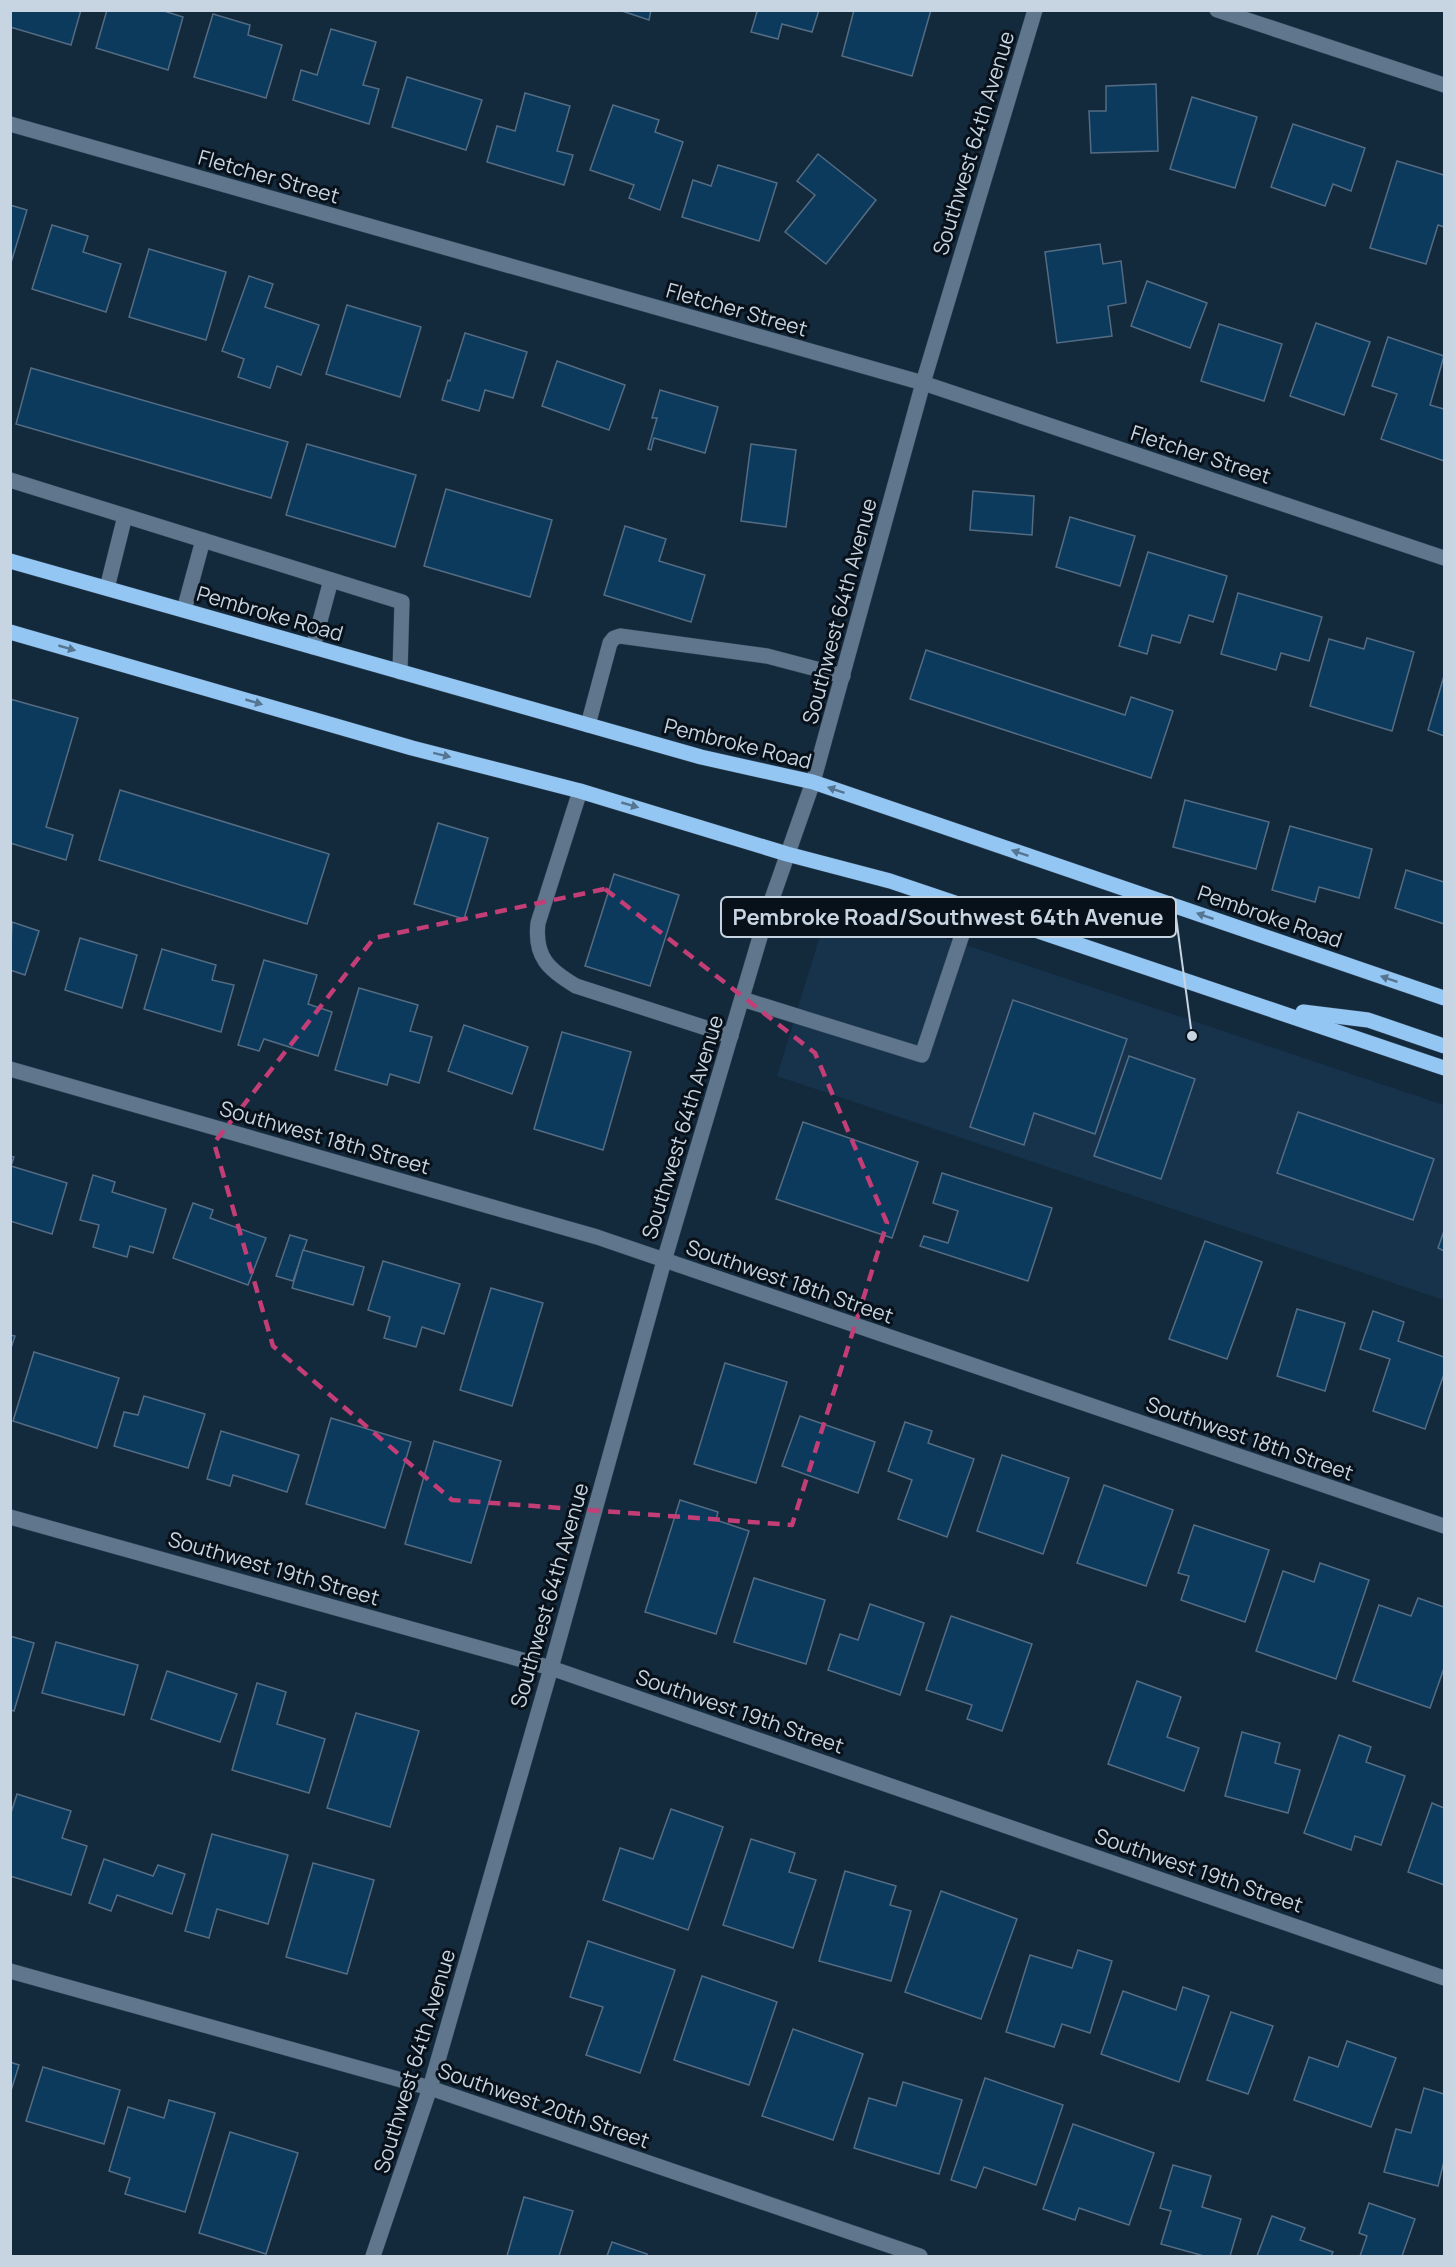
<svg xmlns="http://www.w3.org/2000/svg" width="1455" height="2267" viewBox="0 0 1455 2267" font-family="Manrope,sans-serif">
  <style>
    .built { fill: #17334c }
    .building { fill: #0c3a5d; stroke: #546c83; stroke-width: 1.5 }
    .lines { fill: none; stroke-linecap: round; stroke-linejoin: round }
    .minor-casing { stroke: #304456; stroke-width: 16 }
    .major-casing { stroke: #304456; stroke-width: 16 }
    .minor { stroke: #5f768c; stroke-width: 15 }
    .major { stroke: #94c6f3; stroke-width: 15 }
    .oneway { fill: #557591 }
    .marked { fill: none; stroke: #c33e76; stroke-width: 4.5; stroke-dasharray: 12 8; stroke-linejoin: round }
    .labels { text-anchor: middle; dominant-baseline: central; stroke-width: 6; stroke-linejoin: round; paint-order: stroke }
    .street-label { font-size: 21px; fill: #c7d4e1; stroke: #08111a }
    .leader { fill: none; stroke: #c7d4e1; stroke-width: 2 }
    .callout-dot { fill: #c7d4e1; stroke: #08111a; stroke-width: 2 }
    .callout { fill: #08111a; stroke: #c7d4e1; stroke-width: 2 }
    .callout-label { font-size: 22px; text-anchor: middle; font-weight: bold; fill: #c7d4e1 }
  </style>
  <rect width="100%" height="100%" fill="#13293c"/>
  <path class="built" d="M831 900 1444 1105V1300L777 1076Z"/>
  <g class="building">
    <path d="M10 10H81L71 45 10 27Z"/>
    <path d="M107 10H161L183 17 168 70 96 48Z"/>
    <path d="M619 10H651L649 20Z"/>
    <path d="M752 10H819L812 32 782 24 778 39 751 32 757 12Z"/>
    <path d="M854 10H931L912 76 842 56Z"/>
    <path d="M213 14 250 25 248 35 282 45 266 98 194 77Z"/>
    <path d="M331 29 376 42 363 85 379 89 369 124 293 100 301 70 317 75Z"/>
    <path d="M407 77 482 100 466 150 392 127Z"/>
    <path d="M1156 84 1158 151 1091 153 1089 111H1106V86Z"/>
    <path d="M525 93 570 106 557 151 573 155 564 185 487 162 497 126 515 131Z"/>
    <path d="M1192 97 1257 117 1235 188 1170 169Z"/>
    <path d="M613 105 659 120 655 132 683 142 660 210 629 198 634 185 590 170Z"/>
    <path d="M1293 124 1365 148 1351 191 1333 184 1325 206 1271 187Z"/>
    <path d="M818 154 876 200 826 264 785 232 815 195 797 181Z"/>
    <path d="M1397 161 1444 175V227L1438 225 1426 264 1370 248Z"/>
    <path d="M718 165 777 183 759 241 682 217 693 180 711 186Z"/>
    <path d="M10 205 27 210 10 266Z"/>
    <path d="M52 225 88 236 83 252 121 264 106 312 32 289Z"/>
    <path d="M1100 244 1103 264 1121 261 1126 303 1108 306 1112 336 1057 343 1045 252Z"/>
    <path d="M149 249 226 272 206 340 129 317Z"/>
    <path d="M249 276 273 284 265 307 319 325 301 375 277 366 270 388 238 377 244 359 222 351Z"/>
    <path d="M1147 281 1207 303 1190 348 1131 326Z"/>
    <path d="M347 305 421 327 400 397 326 374Z"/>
    <path d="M1316 323 1370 342 1344 415 1290 396Z"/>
    <path d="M1219 324 1282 344 1264 401 1201 381Z"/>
    <path d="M465 333 527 352 513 398 485 390 479 411 442 400 448 380 450 381Z"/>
    <path d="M1388 337 1444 356 1430 405 1444 409V461L1381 439 1397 394 1372 386Z"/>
    <path d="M557 361 625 385 609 430 542 406Z"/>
    <path d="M31 368 288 442 271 498 16 424Z"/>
    <path d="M660 390 718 407 705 453 654 438 651 450 648 449 657 418H652Z"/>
    <path d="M307 444 416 475 395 547 286 515Z"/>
    <path d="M751 444 796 450 786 527 741 521Z"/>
    <path d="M446 489 552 520 530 597 424 566Z"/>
    <path d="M973 491 1034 496 1032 535 970 530Z"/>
    <path d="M1070 517 1135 536 1120 586 1056 567Z"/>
    <path d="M625 526 666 539 659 561 705 575 691 622 604 595Z"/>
    <path d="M1148 552 1227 576 1213 622 1189 615 1180 643 1152 635 1147 654 1119 646Z"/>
    <path d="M1238 593 1322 617 1309 661 1281 653 1276 670 1221 654Z"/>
    <path d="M1367 638 1414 652 1392 731 1310 706 1329 639 1364 649Z"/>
    <path d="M926 650 1125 715 1131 697 1173 711 1151 778 910 699Z"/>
    <path d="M1444 676V736L1428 730Z"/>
    <path d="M10 699 78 718 46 827 73 835 66 860 10 843Z"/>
    <path d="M120 790 329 854 307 924 99 860Z"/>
    <path d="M1185 800 1269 822 1256 869 1173 847Z"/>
    <path d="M438 823 488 838 464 919 414 904Z"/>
    <path d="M1290 826 1372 849 1359 898 1319 887 1315 902 1272 890Z"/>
    <path d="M1406 870 1444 882V924L1395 908Z"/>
    <path d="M614 874 679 895 650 986 585 966Z"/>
    <path d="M12 922 39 931 25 975 10 970Z"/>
    <path d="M80 938 137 955 122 1008 65 990Z"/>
    <path d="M162 949 216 965 212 980 234 985 221 1032 144 1009Z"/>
    <path d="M264 960 317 975 308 1004 332 1012 318 1056 264 1039 259 1051 238 1045Z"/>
    <path d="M359 988 418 1005 410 1031 432 1037 419 1083 390 1074 387 1085 335 1070Z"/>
    <path d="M1013 1000 1127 1039 1095 1134 1034 1113 1024 1145 970 1127Z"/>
    <path d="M464 1025 528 1047 512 1094 448 1071Z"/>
    <path d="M562 1032 631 1052 603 1150 534 1129Z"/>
    <path d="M1129 1056 1195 1079 1161 1179 1094 1156Z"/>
    <path d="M1298 1112 1434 1159 1413 1220 1277 1173Z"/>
    <path d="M803 1122 918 1162 892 1238 776 1199Z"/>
    <path d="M10 1156 14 1157 11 1166 67 1183 52 1234 10 1221Z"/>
    <path d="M942 1173 1052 1208 1028 1281 920 1246 924 1236 948 1243 958 1211 933 1203Z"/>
    <path d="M93 1175 115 1182 112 1192 166 1209 153 1253 130 1246 127 1257 93 1247 99 1225 80 1220Z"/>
    <path d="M193 1203 213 1210 210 1218 266 1238 248 1285 173 1258Z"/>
    <path d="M1444 1231V1251L1438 1248Z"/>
    <path d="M290 1235 307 1240 293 1281 276 1276Z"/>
    <path d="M1205 1241 1262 1262 1227 1359 1169 1339Z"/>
    <path d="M303 1250 364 1267 353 1305 292 1288Z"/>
    <path d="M383 1261 460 1284 444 1334 422 1327 416 1347 384 1338 390 1317 368 1310Z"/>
    <path d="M491 1288 543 1303 512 1406 460 1390Z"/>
    <path d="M1297 1309 1345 1323 1325 1391 1277 1376Z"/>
    <path d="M1373 1311 1404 1322 1398 1341 1444 1357V1374L1425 1429 1373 1411 1390 1359 1360 1349Z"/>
    <path d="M10 1335 15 1336 10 1351Z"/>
    <path d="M34 1352 119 1378 97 1448 13 1421Z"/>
    <path d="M725 1363 787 1382 756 1483 694 1464Z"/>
    <path d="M144 1396 205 1414 188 1468 114 1446 124 1412 138 1415Z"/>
    <path d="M800 1416 875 1442 858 1493 782 1466Z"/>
    <path d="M331 1418 411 1442 385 1528 306 1504Z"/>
    <path d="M905 1422 932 1431 928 1443 974 1459 947 1537 898 1519 912 1480 888 1471Z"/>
    <path d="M221 1431 299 1455 287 1492 233 1475 230 1486 207 1479Z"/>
    <path d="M434 1441 501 1461 471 1563 405 1544Z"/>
    <path d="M1002 1455 1069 1478 1043 1554 977 1531Z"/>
    <path d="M1104 1485 1173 1510 1146 1586 1077 1563Z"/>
    <path d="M680 1500 718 1512 716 1520 749 1531 716 1634 645 1612Z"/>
    <path d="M1194 1525 1269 1550 1245 1622 1181 1600 1189 1576 1178 1573Z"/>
    <path d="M1320 1563 1369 1580 1336 1679 1256 1651 1283 1571 1314 1582Z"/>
    <path d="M754 1578 825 1600 806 1664 734 1642Z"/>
    <path d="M1418 1598 1444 1607V1668L1430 1708 1353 1681 1379 1605 1411 1616Z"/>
    <path d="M870 1604 924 1623 900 1695 828 1670 840 1634 858 1640Z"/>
    <path d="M951 1616 1032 1644 1002 1731 967 1719 972 1705 926 1690Z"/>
    <path d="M10 1636 34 1643 14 1711 10 1710Z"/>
    <path d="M56 1642 138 1665 124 1715 42 1693Z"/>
    <path d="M167 1671 237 1694 220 1742 151 1719Z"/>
    <path d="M1137 1681 1181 1697 1167 1737 1199 1748 1184 1791 1108 1764Z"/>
    <path d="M257 1683 286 1692 277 1724 325 1739 309 1793 232 1770Z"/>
    <path d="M356 1713 419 1731 390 1827 327 1808Z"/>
    <path d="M1242 1732 1280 1743 1275 1763 1300 1770 1288 1813 1225 1796Z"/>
    <path d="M1339 1735 1371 1747 1366 1762 1405 1776 1381 1845 1355 1836 1351 1850 1304 1833Z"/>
    <path d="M17 1794 71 1811 62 1838 87 1846 71 1895 10 1876V1816Z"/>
    <path d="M1432 1803 1444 1808V1885L1408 1872Z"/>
    <path d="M671 1809 723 1827 688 1930 603 1900 620 1848 653 1859Z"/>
    <path d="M212 1834 288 1855 268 1924 217 1909 209 1938 185 1931Z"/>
    <path d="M751 1839 795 1853 789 1872 816 1880 793 1948 723 1925Z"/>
    <path d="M104 1859 153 1876 158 1865 185 1874 172 1914 117 1895 111 1911 89 1903Z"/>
    <path d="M313 1863 374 1880 347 1974 286 1957Z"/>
    <path d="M845 1871 896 1886 890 1905 911 1911 891 1981 819 1961Z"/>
    <path d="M941 1891 1017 1919 981 2019 905 1992Z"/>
    <path d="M588 1941 675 1970 640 2073 586 2055 603 2007 570 1997Z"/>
    <path d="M1078 1950 1112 1961 1090 2033 1062 2024 1054 2047 1006 2032 1030 1955 1072 1968Z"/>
    <path d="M702 1976 777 2002 749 2085 674 2060Z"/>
    <path d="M1183 1987 1209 1996 1179 2082 1101 2054 1123 1991 1176 2010Z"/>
    <path d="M1231 2012 1273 2026 1248 2094 1207 2080Z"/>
    <path d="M793 2029 863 2054 833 2140 762 2116Z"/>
    <path d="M1347 2041 1396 2058 1371 2127 1294 2100 1309 2057 1338 2067Z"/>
    <path d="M10 2062 19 2065 10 2094Z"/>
    <path d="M43 2067 120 2090 104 2144 26 2121Z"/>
    <path d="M985 2078 1063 2105 1036 2185 984 2167 976 2188 951 2180Z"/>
    <path d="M903 2082 962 2100 939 2174 854 2148 869 2098 896 2106Z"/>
    <path d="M1424 2088 1444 2094V2161L1438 2186 1384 2172 1396 2129 1411 2133Z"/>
    <path d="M169 2100 215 2113 185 2212 125 2194 130 2178 109 2171 128 2107 164 2118Z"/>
    <path d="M1073 2124 1154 2153 1129 2225 1079 2208 1075 2220 1043 2209Z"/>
    <path d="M230 2132 298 2153 266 2254 199 2233Z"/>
    <path d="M1173 2165 1211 2176 1202 2207 1241 2219 1230 2256H1204L1161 2244 1171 2211 1160 2208Z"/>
    <path d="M524 2197 573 2211 559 2256H507Z"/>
    <path d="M1369 2203 1415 2219 1402 2256H1360L1367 2236 1359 2233Z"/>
    <path d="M1272 2216 1305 2228 1300 2240 1333 2252 1331 2256H1257Z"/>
    <path d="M612 2242 647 2254V2256H607Z"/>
  </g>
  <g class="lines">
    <defs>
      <g id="minor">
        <path d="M1217 10 1444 85"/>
        <path d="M10 124 923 383 1444 558"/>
        <path d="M10 480 402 602 400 672"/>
        <path d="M107 588 125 516"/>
        <path d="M184 610 203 540"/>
        <path d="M313 647 331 580"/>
        <path d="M588 725 610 643 614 638 620 636 767 656 843 676"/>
        <path d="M580 791 538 923C534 957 549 970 576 986L731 1036"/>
        <path d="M742 999 922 1055 971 908"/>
        <path d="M10 1069 597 1237 1444 1526"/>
        <path d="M10 1517 551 1668 1444 1978"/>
        <path d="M10 1971 430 2088 920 2256"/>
        <path d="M373 2256 430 2088 551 1668 664 1261 768 910 813 782 923 383 1035 10"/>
      </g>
      <g id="major">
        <path d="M10 561 701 757 813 782 1444 998"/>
        <path d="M10 632 412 748 580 791 787 854 890 881 1444 1068"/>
        <path d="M1303 1012 1368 1020 1444 1046"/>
      </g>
    </defs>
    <use href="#minor" class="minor-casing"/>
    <use href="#major" class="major-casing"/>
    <use href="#minor" class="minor"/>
    <use href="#major" class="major"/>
  </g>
  <defs><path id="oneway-solid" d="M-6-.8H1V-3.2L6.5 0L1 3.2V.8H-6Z" transform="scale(1.5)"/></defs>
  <g class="oneway">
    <use href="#oneway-solid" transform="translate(67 648) rotate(16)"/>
    <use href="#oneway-solid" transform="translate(254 702) rotate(16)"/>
    <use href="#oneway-solid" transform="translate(442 755) rotate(14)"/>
    <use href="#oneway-solid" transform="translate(836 790) rotate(-161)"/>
    <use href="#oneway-solid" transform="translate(630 805) rotate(16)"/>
    <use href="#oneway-solid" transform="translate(1020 853) rotate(-161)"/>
    <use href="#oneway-solid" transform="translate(1205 916) rotate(-161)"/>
    <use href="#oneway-solid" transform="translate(1389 979) rotate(-161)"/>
  </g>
  <path class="marked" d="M605 889 815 1053 887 1223 792 1525 452 1500 273 1346 214 1143 374 938Z"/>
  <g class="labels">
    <g class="street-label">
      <text transform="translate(973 143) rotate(-73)">Southwest 64th Avenue</text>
      <text transform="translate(269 176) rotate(16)">Fletcher Street</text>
      <text transform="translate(737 309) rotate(16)">Fletcher Street</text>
      <text transform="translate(1201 454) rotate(18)">Fletcher Street</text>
      <text transform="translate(839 611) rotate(-75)">Southwest 64th Avenue</text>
      <text transform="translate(270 613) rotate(16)">Pembroke Road</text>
      <text transform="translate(738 743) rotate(14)">Pembroke Road</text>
      <text transform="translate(1270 916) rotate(19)">Pembroke Road</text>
      <text transform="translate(682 1127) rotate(-73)">Southwest 64th Avenue</text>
      <text transform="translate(325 1137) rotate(16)">Southwest 18th Street</text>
      <text transform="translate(790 1281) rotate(19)">Southwest 18th Street</text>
      <text transform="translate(1250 1438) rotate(19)">Southwest 18th Street</text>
      <text transform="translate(274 1568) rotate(16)">Southwest 19th Street</text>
      <text transform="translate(549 1595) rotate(-74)">Southwest 64th Avenue</text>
      <text transform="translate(740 1711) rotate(19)">Southwest 19th Street</text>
      <text transform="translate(1199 1870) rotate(19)">Southwest 19th Street</text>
      <text transform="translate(414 2061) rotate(-73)">Southwest 64th Avenue</text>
      <text transform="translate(544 2105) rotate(19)">Southwest 20th Street</text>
    </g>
  </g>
  <path class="leader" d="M1192 1036L1176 917"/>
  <circle class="callout-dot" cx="1192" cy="1036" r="6"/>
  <rect class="callout" x="721" y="897" width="455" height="40" rx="6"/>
  <g class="callout-label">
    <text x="948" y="925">Pembroke Road/Southwest 64th Avenue</text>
  </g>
  <rect width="1455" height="2267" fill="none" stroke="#c7d4e1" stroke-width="24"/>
</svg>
